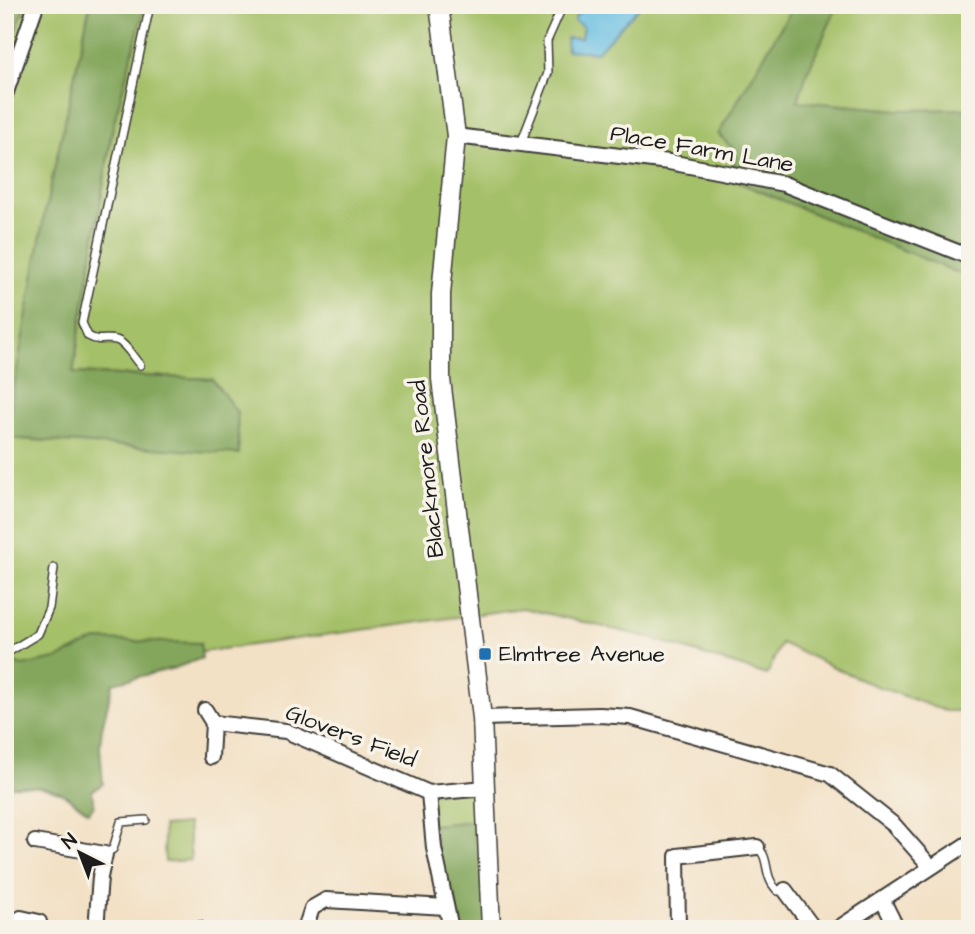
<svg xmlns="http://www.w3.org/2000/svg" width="975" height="934" viewBox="0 0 975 934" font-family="'Architects Daughter',sans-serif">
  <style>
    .green { fill: #a4c068; stroke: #606e42; stroke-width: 2 }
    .forest { fill: #83a65c; stroke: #50613c; stroke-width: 2 }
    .water { fill: #66bee3; stroke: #416d80; stroke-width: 2 }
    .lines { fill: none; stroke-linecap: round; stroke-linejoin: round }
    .service-casing { stroke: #3c3a36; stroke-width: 10 }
    .minor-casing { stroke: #3c3a36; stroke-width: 18 }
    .tertiary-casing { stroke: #3c3a36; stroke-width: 21 }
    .service { stroke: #fff; stroke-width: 7 }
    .minor { stroke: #fff; stroke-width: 14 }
    .tertiary { stroke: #fff; stroke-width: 18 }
    .poi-dot { fill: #1f6fb2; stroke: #f7f3e8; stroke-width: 2.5 }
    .labels { text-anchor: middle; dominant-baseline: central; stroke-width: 7; stroke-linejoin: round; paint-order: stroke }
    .street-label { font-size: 23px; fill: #1c1c1c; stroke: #f7f3e8 }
    .poi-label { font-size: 23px; fill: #1c1c1c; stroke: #f7f3e8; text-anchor: start }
  </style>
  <rect width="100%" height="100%" fill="#f7f3e8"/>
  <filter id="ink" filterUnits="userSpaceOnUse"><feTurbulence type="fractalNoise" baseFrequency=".0143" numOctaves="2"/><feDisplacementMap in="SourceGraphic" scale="14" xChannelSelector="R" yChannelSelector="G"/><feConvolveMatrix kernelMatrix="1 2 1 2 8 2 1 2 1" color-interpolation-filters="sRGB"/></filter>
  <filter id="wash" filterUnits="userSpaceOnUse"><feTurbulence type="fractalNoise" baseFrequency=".00686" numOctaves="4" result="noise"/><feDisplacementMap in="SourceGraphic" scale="28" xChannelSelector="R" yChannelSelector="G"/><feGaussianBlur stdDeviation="1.57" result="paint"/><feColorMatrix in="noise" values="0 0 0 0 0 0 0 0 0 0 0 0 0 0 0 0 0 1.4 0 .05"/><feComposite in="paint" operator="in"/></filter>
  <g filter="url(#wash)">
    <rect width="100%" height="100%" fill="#f3e1c6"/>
    <g class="green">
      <path d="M25 5H90L46 209 5 437V65Z"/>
      <path d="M145 5H970V711H945L871 684 781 643 767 675 647 637 523 608 208 651 5 694V438L239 453 212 379 73 373 114 120Z"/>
      <path d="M486 788 487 820 432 825 429 793Z"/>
      <path d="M188 824 191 860 165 862 163 826Z"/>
    </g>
    <g class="forest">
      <path d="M5 5H25L5 65Z"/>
      <path d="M90 5H145L112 130 73 373 212 379 237 412 239 454 5 438 44 216Z"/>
      <path d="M794 5H838L807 73 798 101 899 110 970 109V278L735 181 734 150 718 134Z"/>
      <path d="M96 640 200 643 202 658 175 668 113 683 102 728 100 747 103 784 92 791 94 805 89 812C80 807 71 798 61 793 45 786 23 785 5 787V659L22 666 56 659Z"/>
      <path d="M487 820 491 929H451L432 825Z"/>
    </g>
    <path class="water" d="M590 5H641L597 52 567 50 566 38H581L583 26 574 21 577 14 586 10Z"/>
  </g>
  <g filter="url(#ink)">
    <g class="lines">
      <defs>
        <g id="service">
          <path d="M521 143 548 73 547 41 563 5"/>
          <path d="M140 365C133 358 126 343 116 340 105 337 100 343 88 336L82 323 150 5"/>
          <path d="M5 654 38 634 49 608 54 568"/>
          <path d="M757 847C771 858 762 876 778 891L785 890"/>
          <path d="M105 854 113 849 121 822 146 820"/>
          <path d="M200 925 201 929"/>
        </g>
        <g id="minor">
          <path d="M5 95 36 5"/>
          <path d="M456 136 669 162 784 184 970 257"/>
          <path d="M205 710 213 723"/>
          <path d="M482 718 600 715 630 717 830 774 894 825 931 867"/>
          <path d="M211 757 213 723 286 731 429 793"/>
          <path d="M35 842 105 854 100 877 96 929"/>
          <path d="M785 890 814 929"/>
          <path d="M883 901 897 929"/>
          <path d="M21 918 39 922V929"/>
          <path d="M305 929 312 908 326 900 446 907"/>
          <path d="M451 929 434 848 429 793 486 788"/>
          <path d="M678 929 677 856 757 847"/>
          <path d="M837 929 970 842"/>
        </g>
        <path id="tertiary" d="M439 5 456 136 441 294V379L482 718 491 929"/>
      </defs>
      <use href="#service" class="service-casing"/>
      <use href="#minor" class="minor-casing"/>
      <use href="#tertiary" class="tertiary-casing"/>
      <use href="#service" class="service"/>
      <use href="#minor" class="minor"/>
      <use href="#tertiary" class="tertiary"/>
    </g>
  </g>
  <rect class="poi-dot" x="478" y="647" width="14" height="14" rx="3.5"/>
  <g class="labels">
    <g class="street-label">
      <text transform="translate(702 149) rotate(10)">Place Farm Lane</text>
      <text transform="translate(427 469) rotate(-96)">Blackmore Road</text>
      <text transform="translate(351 736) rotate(21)">Glovers Field</text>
    </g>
    <g class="poi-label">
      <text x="499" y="654">Elmtree Avenue</text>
    </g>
  </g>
  <rect width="975" height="934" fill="none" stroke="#f7f3e8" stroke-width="28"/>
  <g transform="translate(80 853) rotate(318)" stroke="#f7f3e8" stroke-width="5" paint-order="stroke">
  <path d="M0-5L12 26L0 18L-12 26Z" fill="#1c1c1c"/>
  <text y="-10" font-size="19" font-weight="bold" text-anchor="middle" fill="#1c1c1c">N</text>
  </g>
</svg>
